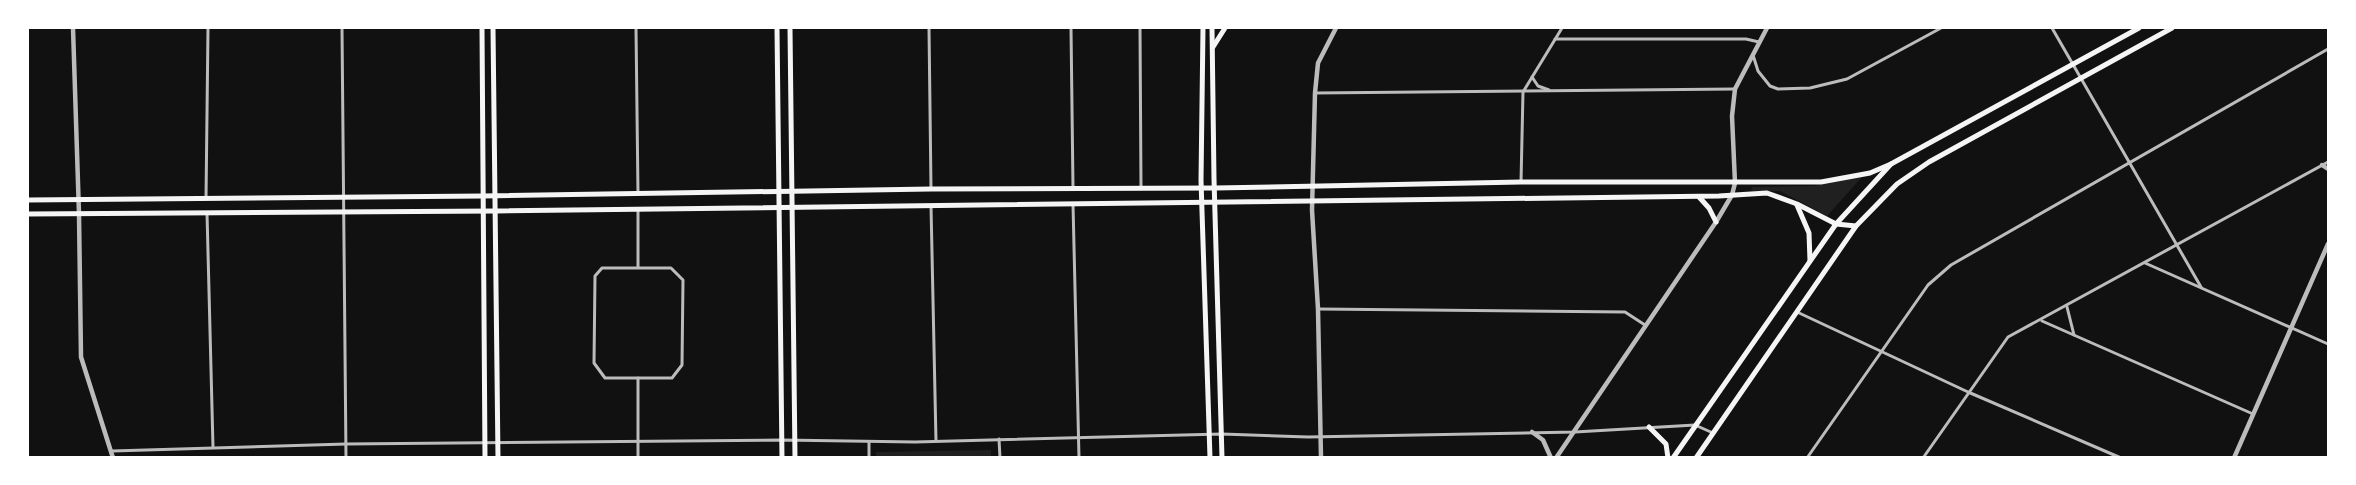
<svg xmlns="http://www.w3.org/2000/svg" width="2356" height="485" viewBox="0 0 2356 485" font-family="Georgia,serif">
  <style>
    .green { fill: #202020 }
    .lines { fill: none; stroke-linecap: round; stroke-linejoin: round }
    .minor { stroke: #bcbcbc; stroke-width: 3 }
    .tertiary { stroke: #bcbcbc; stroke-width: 4.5 }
    .secondary { stroke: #f5f5f5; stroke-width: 5 }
    .primary { stroke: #f5f5f5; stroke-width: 5 }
  </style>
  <rect width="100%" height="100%" fill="#111"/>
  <g class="green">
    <path d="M1862 177 1827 216 1780 191H1751L1752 187 1814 186Z"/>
    <path d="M991 450V457H876V452Z"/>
  </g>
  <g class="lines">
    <g class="minor">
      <path d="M342 28 346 458"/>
      <path d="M636 28 638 194"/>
      <path d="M929 28 931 189"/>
      <path d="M1071 28 1073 188"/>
      <path d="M1140 28 1141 188"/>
      <path d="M2052 28 2201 287"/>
      <path d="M1555 39H1746L1759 42"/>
      <path d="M1753 55 1758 71 1770 86 1778 89 1810 88 1847 79 1941 28"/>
      <path d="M1532 77 1538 86 1549 90"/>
      <path d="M1315 93 1735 89"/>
      <path d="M1521 182 1523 92 1562 28"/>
      <path d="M206 199 208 28"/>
      <path d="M1073 204 1079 458"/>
      <path d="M931 206 936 441"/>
      <path d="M638 209V267"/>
      <path d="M207 213 213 447"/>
      <path d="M2145 263 2328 344"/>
      <path d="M602 268H671L683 280 682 365 672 378H605L594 363 595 276Z"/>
      <path d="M2067 307 2074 335"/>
      <path d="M1318 309 1625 312 1645 325"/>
      <path d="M1797 312 1968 392 2121 458"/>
      <path d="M2042 321 2253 414"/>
      <path d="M638 378V458"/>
      <path d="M999 439 1000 458"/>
      <path d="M869 442V458"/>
      <path d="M112 451 346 444 782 440 915 442 1222 434 1308 437 1575 432 1695 425 1713 433"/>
      <path d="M1807 458 1928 285 1951 265 2328 49"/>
      <path d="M1923 458 2008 337 2328 162"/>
    </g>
    <g class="tertiary">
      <path d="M73 28 79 214 81 357 113 458"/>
      <path d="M2322 165 2328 169"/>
      <path d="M1532 432 1543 440 1551 458"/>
      <path d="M1321 458 1318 309 1312 210 1315 93 1318 63 1336 28"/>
      <path d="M1556 458 1716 222 1732 195 1735 183 1732 116 1735 89 1767 28"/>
      <path d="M2234 458 2328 244"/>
    </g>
    <g class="secondary">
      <path d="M482 28 485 458"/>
      <path d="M493 28 498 458"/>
      <path d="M777 28 782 458"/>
      <path d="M790 28 795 458"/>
      <path d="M1213 47 1225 28"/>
    </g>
    <g class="primary">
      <path d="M1203 28 1201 180 1210 458"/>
      <path d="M1212 28 1214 179 1222 458"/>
      <path d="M1699 197 1709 208 1716 222"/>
      <path d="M28 200 483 196 931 189 1215 188 1521 182H1821L1870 173 1891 164"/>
      <path d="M1797 205 1809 233 1810 261"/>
      <path d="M28 214 496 211 1719 196 1767 193 1797 204 1836 224 1856 226"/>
      <path d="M1649 427 1666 444 1668 458"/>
      <path d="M1673 458 1836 224 1891 164 2139 28"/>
      <path d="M1696 458 1856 226 1897 184 1929 162 2172 28"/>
    </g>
  </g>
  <rect width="2356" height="485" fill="none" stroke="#ffffff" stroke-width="58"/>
</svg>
